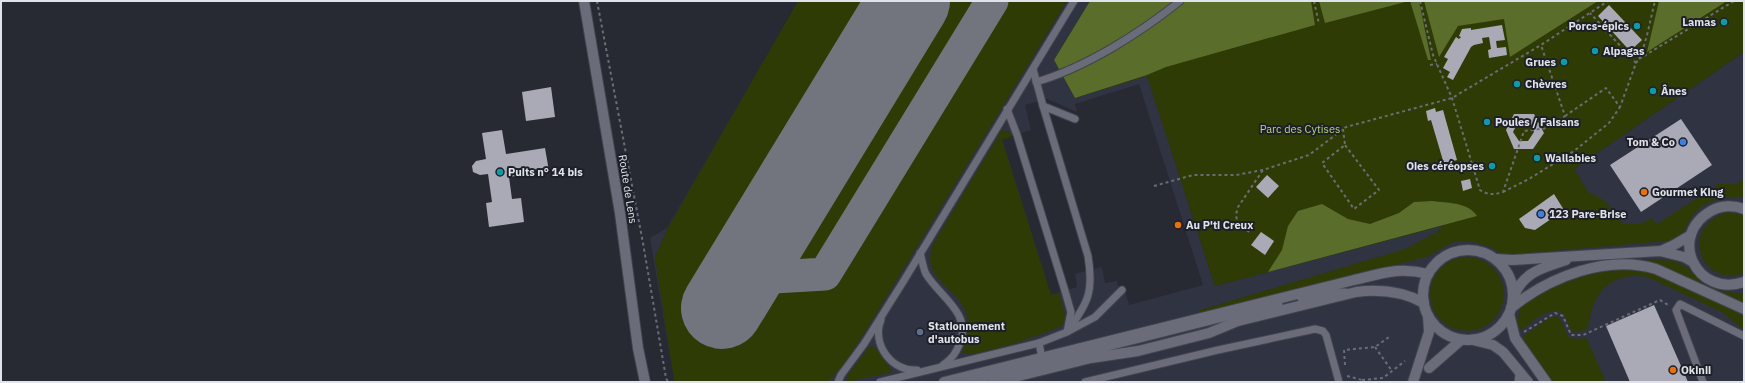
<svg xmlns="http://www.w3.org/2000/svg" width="1745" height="383" viewBox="0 0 1745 383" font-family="'IBM Plex Sans',sans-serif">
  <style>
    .built { fill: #303342; fill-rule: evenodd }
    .green { fill: #2e3b05 }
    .forest { fill: #5a6d2b }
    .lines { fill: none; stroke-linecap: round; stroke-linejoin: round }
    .taxiway { stroke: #73757e; stroke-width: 33 }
    .runway { stroke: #73757e; stroke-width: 82 }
    .building { fill: #aaaab7; fill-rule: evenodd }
    .service-casing { stroke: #42444d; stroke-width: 9 }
    .minor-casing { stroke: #42444d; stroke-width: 12 }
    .tertiary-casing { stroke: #42444d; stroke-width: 12 }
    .secondary-casing { stroke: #42444d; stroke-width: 12 }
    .path { stroke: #6b6d76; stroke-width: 2; stroke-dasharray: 3 3; stroke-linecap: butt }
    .service { stroke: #6a6d79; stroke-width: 7 }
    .minor { stroke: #6a6d79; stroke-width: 10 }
    .tertiary { stroke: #6a6d79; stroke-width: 10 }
    .secondary { stroke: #6a6d79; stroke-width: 10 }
    .culture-dot { fill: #0f9aa8; stroke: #1e2029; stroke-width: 1.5 }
    .shop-dot { fill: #3f7fe0; stroke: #1e2029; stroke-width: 1.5 }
    .food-dot { fill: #e8710a; stroke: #1e2029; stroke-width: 1.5 }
    .service-dot { fill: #5c6f8a; stroke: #1e2029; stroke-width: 1.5 }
    .labels { text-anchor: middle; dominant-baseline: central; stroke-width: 4; stroke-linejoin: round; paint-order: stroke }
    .poi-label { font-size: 11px; font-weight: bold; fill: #e1e3ea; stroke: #1e2029; text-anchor: start }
    .park-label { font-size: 11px; fill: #bad77a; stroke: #1e2029 }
    .street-label { font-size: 11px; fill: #e1e3ea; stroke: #1e2029 }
  </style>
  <rect width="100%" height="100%" fill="#272933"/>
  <g class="built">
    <path d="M798 1 668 228 655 257 674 380 678 382 674 380 650 238 667 228Z"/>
    <path d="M1067 1H1090L1054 60 1075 98 1147 75 1215 286 1477 216 1574 169 1744 52V382H827L863 335ZM1139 84 1203 285 1129 305 1126 294 1118 286 1117 281 1105 283 1102 267 1075 274 1077 287 1051 295 1002 139 1031 130 1025 105 1047 99 1077 112 1075 104Z"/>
  </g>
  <g class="green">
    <path d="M798 1H1067L863 335C852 351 842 369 827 382H678L674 380 655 257 668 228Z"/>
    <path d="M1090 1H1744V52L1574 169 1589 193 1597 196 1607 203 1623 224H1641L1652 218 1657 224 1719 184H1737L1744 179V197C1725 196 1702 200 1691 218 1681 233 1687 234 1667 241L1504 255 1488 246 1469 241 1454 242 1442 248 1427 257 1200 314V310L1405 249 1437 232 1443 226 1215 286 1147 76 1075 98 1054 60Z"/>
    <path d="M1002 130 1010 132 1012 136 1002 140 1051 295 1059 293 1065 314 1064 324C1049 334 979 356 962 354 965 345 969 334 968 324 967 295 937 287 931 265 929 258 931 251 933 244Z"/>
    <path d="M1727 212 1737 213 1744 216V273C1702 289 1677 228 1727 212Z"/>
    <circle cx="1467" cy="294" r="37"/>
    <path d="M1646 259 1675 261 1688 268 1703 284 1720 291 1744 294V304Z"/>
    <path d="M1637 267 1643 268 1724 303 1744 317V330L1722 312 1647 277C1609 271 1592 294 1588 329L1577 332H1572L1563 313C1549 305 1533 322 1521 330 1516 323 1518 318 1520 310L1518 308 1521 304 1556 283 1584 273Z"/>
    <path d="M1556 316 1560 319 1569 338 1581 339 1586 337 1606 382H1554L1527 346 1523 336 1550 318Z"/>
    <path d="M873 346C881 352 885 363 892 370V372L848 382 846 380 848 375 869 347Z"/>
  </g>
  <g class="forest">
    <path d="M1090 1H1311L1315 25 1166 67 1147 75 1075 98 1054 60Z"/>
    <path d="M1319 1H1409L1325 23Z"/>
    <path d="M1410 1H1419L1431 60H1428Z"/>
    <path d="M1424 1H1598L1510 57 1504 19 1458 26 1439 57Z"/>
    <path d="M1659 1H1727L1647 52Z"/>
    <path d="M1432 201C1448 203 1468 202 1477 216L1268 272 1282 250 1288 226 1298 211 1322 204 1348 219 1370 224 1399 213 1414 202Z"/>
  </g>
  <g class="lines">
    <path class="taxiway" d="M740 279 825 274 992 1"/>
    <path class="runway" d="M722 308 909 1"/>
  </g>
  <g class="building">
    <path d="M1609 5 1642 40 1630 51 1598 16Z"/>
    <path d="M1502 25 1505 40 1496 41 1497 48 1506 47 1507 55 1489 58 1488 50 1491 49 1489 37 1482 38 1483 43 1474 45 1471 47 1453 80 1447 77 1450 72 1443 68 1448 59 1444 57 1456 37 1459 39 1461 37 1459 36 1462 29 1471 28V30Z"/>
    <path d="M551 87 555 117 526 121 522 92Z"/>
    <path d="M1435 108 1436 112 1443 110 1457 160 1444 164 1431 120 1428 121 1426 111Z"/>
    <path d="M1514 114H1534L1544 133 1533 149H1514L1506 130ZM1518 122H1530L1534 132 1528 141H1519L1513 132Z"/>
    <path d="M1681 119 1712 165 1641 212 1610 165Z"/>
    <path d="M502 130 506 154 545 148 549 171 509 177 512 199 521 198 524 222 489 227 486 203 492 202 488 174 480 175 473 172 472 166 476 161 486 159 482 133Z"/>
    <path d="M1267 175 1279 186 1268 198 1256 187Z"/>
    <path d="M1470 179 1472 188 1463 191 1461 181Z"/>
    <path d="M1554 194 1564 210 1535 230 1525 228 1519 219Z"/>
    <path d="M1261 232 1274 241 1265 255 1251 245Z"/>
    <path d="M1654 305 1667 334 1688 382H1630L1606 326Z"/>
  </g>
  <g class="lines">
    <defs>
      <g id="service">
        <path d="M1033 69 1043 106"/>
        <path d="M1036 82C1085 68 1140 33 1180 1"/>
        <path d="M1075 119 1043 106 1088 256C1094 292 1088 303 1067 332L1095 317 1122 290"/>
        <path d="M920 253C922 259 923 268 926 274 939 296 972 313 960 343 956 353 952 359 943 365"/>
        <path d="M1301 298 1333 292H1346"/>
        <path d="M881 320C871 344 892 372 917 370"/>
        <path d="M1039 343 1042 358"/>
        <path d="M1517 370 1519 374 1518 382"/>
        <path d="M838 382 841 375 864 344 903 282 1074 1"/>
        <path d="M880 382 1039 343 1067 332 1071 312 1065 291 1017 135 1007 109"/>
        <path d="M969 382 1279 304"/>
        <path d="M1085 382 1218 350 1315 329 1323 331 1326 335 1339 382"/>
        <path d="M1703 382 1676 310 1680 304 1744 336"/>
      </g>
      <g id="minor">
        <path d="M1509 314 1515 338 1546 382"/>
        <path d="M1473 340 1493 345 1503 352 1528 382"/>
        <path d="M1429 368 1461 340"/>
        <path d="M1413 382 1429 332 1428 316"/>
      </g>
      <g id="tertiary">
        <path d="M1744 209C1734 205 1721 205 1711 211 1667 236 1696 298 1744 282"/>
        <circle cx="1468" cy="295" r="45"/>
        <path d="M1661 251 1674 245 1691 235"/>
        <path d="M1496 259 1512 260 1660 251 1684 257 1693 262"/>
        <path d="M1514 296C1523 272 1543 268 1566 260"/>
        <path d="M1511 308C1549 277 1607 254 1656 269L1744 309"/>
        <path d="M944 382 1354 280C1381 274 1399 266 1428 274"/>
        <path d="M994 382 1091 358 1138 351 1209 333 1238 321 1356 292C1380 289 1402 291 1424 303"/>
      </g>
      <path id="secondary" d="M584 1 620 213 638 348 645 382"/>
    </defs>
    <use href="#service" class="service-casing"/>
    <use href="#minor" class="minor-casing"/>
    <use href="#tertiary" class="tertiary-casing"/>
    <use href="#secondary" class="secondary-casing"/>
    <g class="path">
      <path d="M597 1 643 243 666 378 668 382"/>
      <path d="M1314 1 1319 24"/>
      <path d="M1420 1 1433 55 1452 98 1480 190C1488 195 1494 195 1503 192L1524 131 1548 128 1565 116 1541 45"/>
      <path d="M1639 59 1734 1"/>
      <path d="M1636 63C1645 52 1651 16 1655 1"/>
      <path d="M1430 65 1437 64"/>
      <path d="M1565 116 1606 88 1620 107 1636 63 1590 13"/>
      <path d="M1343 129 1345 145 1322 163 1354 209 1379 190 1345 145"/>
      <path d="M1154 186 1193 175H1236L1263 170 1309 155 1346 127 1452 98 1541 45 1608 1"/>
      <path d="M1503 192 1529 179 1574 151 1609 123 1620 107"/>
      <path d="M1249 232 1237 221 1236 214 1238 207 1263 170"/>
      <path d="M1524 332 1555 313 1563 316 1571 335H1583L1660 300 1668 305"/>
      <path d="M1375 347 1392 371"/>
      <path d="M1345 365 1344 350 1375 347 1389 337"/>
      <path d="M1347 376 1362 380 1363 382"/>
      <path d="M1362 380 1383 378 1405 361"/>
    </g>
    <use href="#service" class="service"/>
    <use href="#minor" class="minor"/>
    <use href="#tertiary" class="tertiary"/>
    <use href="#secondary" class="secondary"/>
  </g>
  <g class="culture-dot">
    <circle cx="1724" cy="22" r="4"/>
    <circle cx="1637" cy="26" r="4"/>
    <circle cx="1595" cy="51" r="4"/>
    <circle cx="1564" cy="62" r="4"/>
    <circle cx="1517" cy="84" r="4"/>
    <circle cx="1653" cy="91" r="4"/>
    <circle cx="1487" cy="122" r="4"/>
    <circle cx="1537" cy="158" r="4"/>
    <circle cx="1492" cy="166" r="4"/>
    <circle cx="500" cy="172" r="4"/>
  </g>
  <g class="shop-dot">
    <circle cx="1683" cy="142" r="4"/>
    <circle cx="1541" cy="214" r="4"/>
  </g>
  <g class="food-dot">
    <circle cx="1644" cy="192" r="4"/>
    <circle cx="1178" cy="225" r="4"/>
    <circle cx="1673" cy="370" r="4"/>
  </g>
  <circle class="service-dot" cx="920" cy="332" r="4"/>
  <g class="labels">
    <g class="poi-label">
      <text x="1716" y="22" text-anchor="end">Lamas</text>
      <text x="1629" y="26" text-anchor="end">Porcs-épics</text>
      <text x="1603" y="51">Alpagas</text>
      <text x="1556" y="62" text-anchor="end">Grues</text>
      <text x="1525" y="84">Chèvres</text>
      <text x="1661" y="91">Ânes</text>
      <text x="1495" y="122">Poules / Faisans</text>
      <text x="1675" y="142" text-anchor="end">Tom &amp; Co</text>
      <text x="1545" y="158">Wallabies</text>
      <text x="1484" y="166" text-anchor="end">Oies céréopses</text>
      <text x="508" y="172">Puits n° 14 bis</text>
      <text x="1652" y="192">Gourmet King</text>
      <text x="1549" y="214">123 Pare-Brise</text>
      <text x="1186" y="225">Au P'ti Creux</text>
      <text x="928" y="326">Stationnement<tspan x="928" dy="13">d'autobus</tspan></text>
      <text x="1681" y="370">Okinii</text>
    </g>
    <g class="park-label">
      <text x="1300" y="129">Parc des Cytises</text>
    </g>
    <g class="street-label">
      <text transform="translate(628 189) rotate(81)">Route de Lens</text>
    </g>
  </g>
  <rect width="1745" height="383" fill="none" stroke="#e1e3ea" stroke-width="4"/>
</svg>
